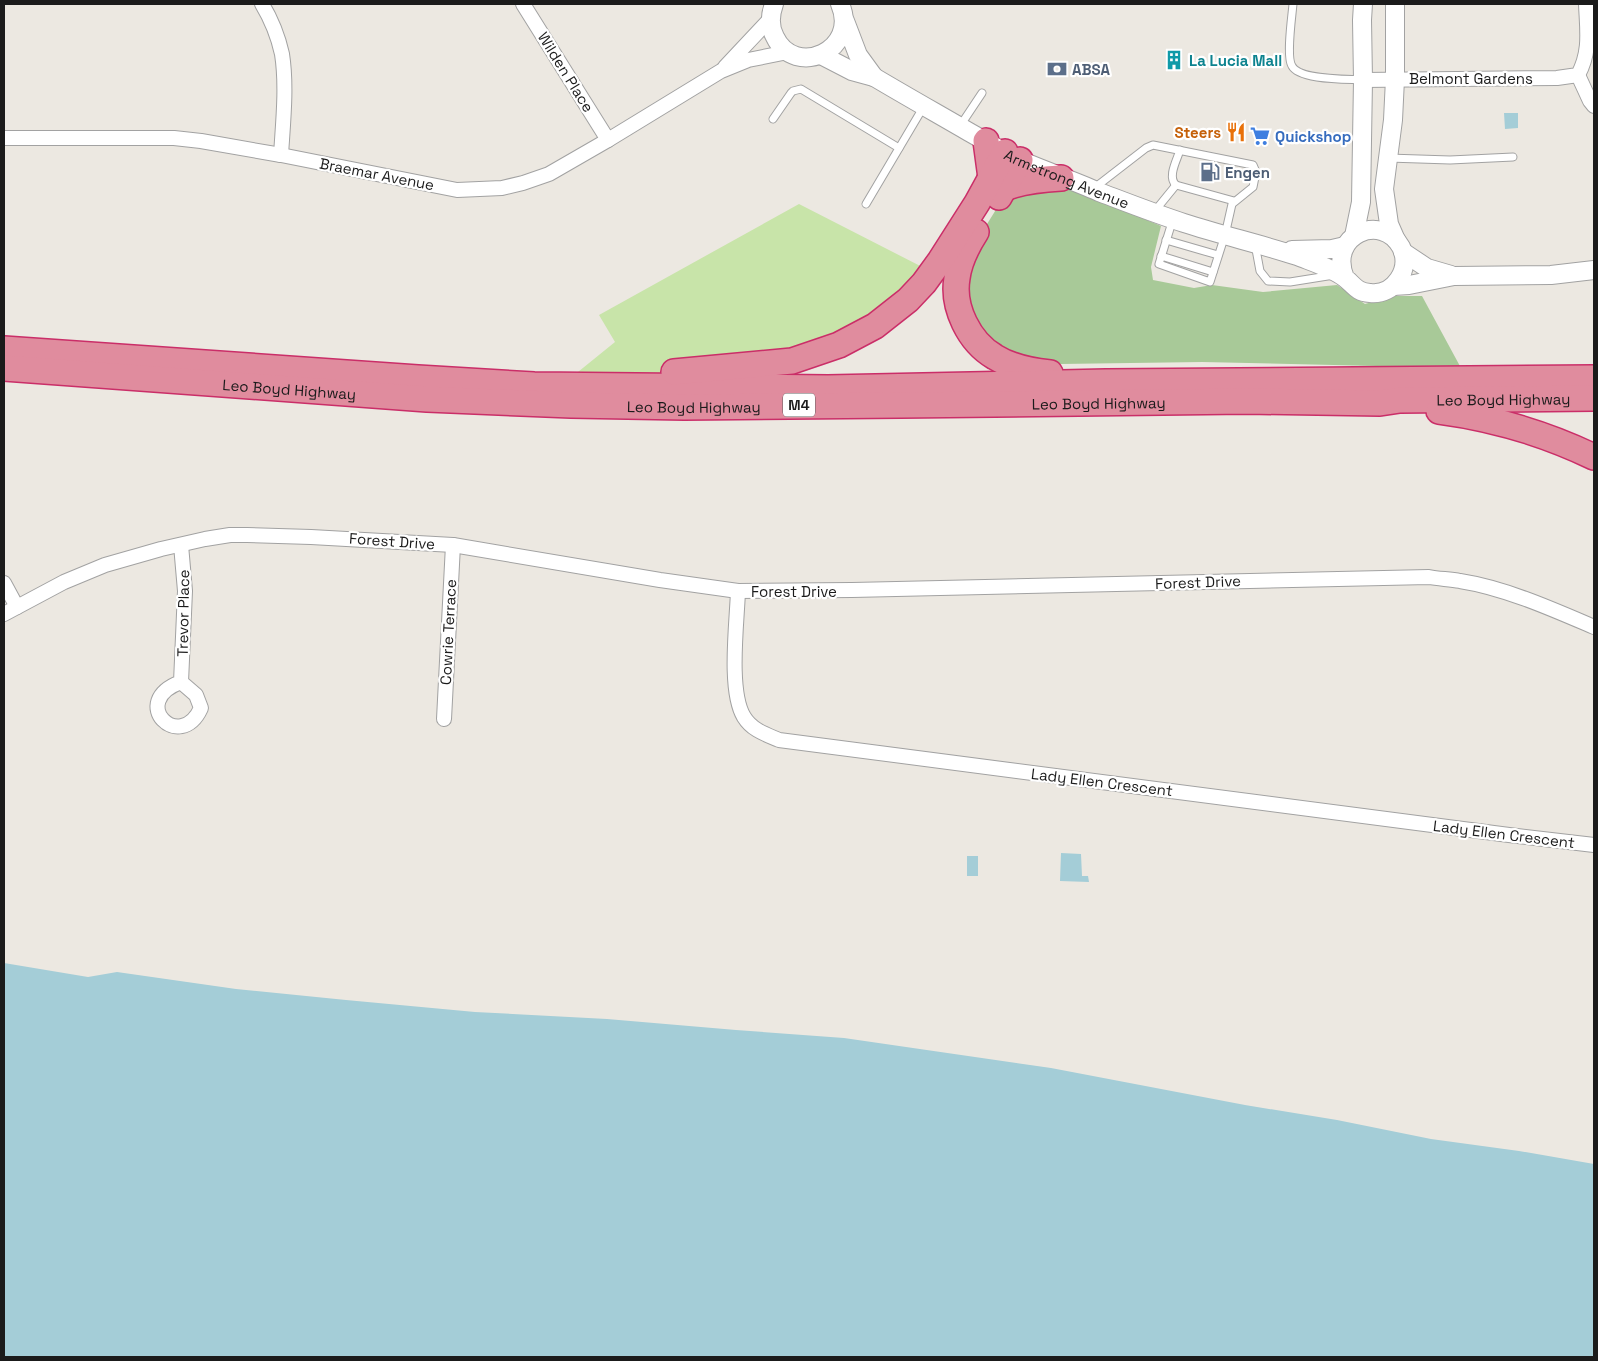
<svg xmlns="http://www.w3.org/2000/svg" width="1598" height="1361" viewBox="0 0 1598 1361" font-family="'Space Grotesk',sans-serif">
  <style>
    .grass { fill: #c8e4a9 }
    .forest { fill: #a8c998 }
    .water { fill: #a4cdd7 }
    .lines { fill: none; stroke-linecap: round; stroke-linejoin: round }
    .service-casing { stroke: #a2a2a2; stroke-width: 9 }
    .minor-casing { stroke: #a2a2a2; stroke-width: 16 }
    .tertiary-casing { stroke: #a2a2a2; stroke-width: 20 }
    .motorway-casing { stroke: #ca2e68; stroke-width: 28 }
    .service { stroke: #fff; stroke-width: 7 }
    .minor { stroke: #fff; stroke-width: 14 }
    .tertiary { stroke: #fff; stroke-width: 18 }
    .motorway { stroke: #e08c9e; stroke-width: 25 }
    .labels { text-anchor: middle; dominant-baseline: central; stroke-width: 4.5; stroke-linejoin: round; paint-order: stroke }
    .shield { fill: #fff; stroke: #5f5f5f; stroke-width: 1 }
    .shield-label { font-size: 14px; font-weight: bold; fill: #1b1b1b }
    .culture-label { font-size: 15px; font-weight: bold; fill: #0d838f; stroke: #fff; text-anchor: start }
    .service-label { font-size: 15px; font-weight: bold; fill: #4e5e75; stroke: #fff; text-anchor: start }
    .street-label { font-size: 15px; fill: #1b1b1b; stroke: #fff }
    .food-label { font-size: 15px; font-weight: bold; fill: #c56008; stroke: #fff; text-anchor: end }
    .shop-label { font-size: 15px; font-weight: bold; fill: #366cbe; stroke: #fff; text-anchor: start }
  </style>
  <rect width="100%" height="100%" fill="#ece8e1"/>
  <path class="grass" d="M799 204 932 272 904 304 746 371 573 376 615 342 599 315Z"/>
  <path class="forest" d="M1020 171 1066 186 1161 226 1151 267 1153 280 1194 288 1212 285 1263 292 1337 285 1365 304 1392 296H1422L1461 368 1202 362 1060 364 1014 361 979 342 959 275 969 253Z"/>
  <g class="water">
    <path d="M1504 113H1518V128L1505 129Z"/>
    <path d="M1061 853 1081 854 1082 876H1088L1089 882 1060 881Z"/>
    <rect x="967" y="856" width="11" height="20"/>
    <path d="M4 963 88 977 117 972 236 989 346 1000 475 1012 607 1019 736 1030 844 1038 1051 1068 1245 1105 1337 1120 1431 1139 1519 1151 1594 1164V1357H4Z"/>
  </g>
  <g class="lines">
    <defs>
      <g id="service">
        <path d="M1293 4C1292 16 1286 57 1292 66 1299 80 1347 79 1362 80"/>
        <path d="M773 119 791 93 793 91 801 89 899 148"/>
        <path d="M960 126 982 93"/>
        <path d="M1180 150C1177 160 1167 177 1176 185L1234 201"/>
        <path d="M1388 158 1450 160 1513 157"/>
        <path d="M1093 189 1146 148 1153 145 1253 165 1256 172 1253 187 1232 204 1225 235 1210 282 1159 264 1173 219"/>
        <path d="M866 204 924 106"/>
        <path d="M1154 212 1176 185"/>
        <path d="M1166 240 1218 255"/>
        <path d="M1255 244 1260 271 1268 281 1290 282 1334 275"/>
        <path d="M1161 256 1213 272"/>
      </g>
      <g id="minor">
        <path d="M262 4C271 19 278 36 282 54 287 86 283 123 281 155"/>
        <path d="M523 4 608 140"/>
        <path d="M725 67 770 19"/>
        <path d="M1578 75 1590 101 1594 106"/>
        <path d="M1363 80 1557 78 1578 75C1591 51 1587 30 1586 4"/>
        <path d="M4 138H174L201 141 281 155 457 190 502 188 523 183 549 174 608 140 721 71 748 60 788 52"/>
        <path d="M4 583 17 607"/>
        <path d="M738 591C737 622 728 691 744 717 752 730 765 734 779 740L1509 835 1594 845"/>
        <path d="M4 614 64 582 105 565 161 549 205 539 230 535H247L311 537 453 545 660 580 738 591 852 590 1429 577C1439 579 1450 579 1460 581 1505 588 1552 609 1594 627"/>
        <path d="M181 682C127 702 180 754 201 708L196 695 181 682 185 591 181 545"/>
        <path d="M444 719 453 545"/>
      </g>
      <g id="tertiary">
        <path d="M774 4C770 15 769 26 775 37 795 79 860 50 840 4"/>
        <path d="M1395 4V79L1393 120 1384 189 1389 224 1396 240"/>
        <path d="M845 21 858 55 874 77"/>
        <path id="s1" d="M821 55 852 71 874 77C906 96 938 114 969 132 987 142 1004 153 1022 161 1048 172 1074 181 1099 192 1128 203 1156 214 1184 223 1221 235 1260 244 1297 256 1312 262 1332 268 1345 278 1354 285 1356 292 1370 293 1394 296 1412 269 1401 247 1382 212 1327 235 1345 278"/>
        <path d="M1354 236 1361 202 1363 80 1362 20 1363 4"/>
        <path d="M1292 250 1332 249 1345 246"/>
        <path d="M1403 252 1427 268 1451 275"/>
        <path d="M1393 286 1409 285 1454 276 1551 275 1594 270"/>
      </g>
      <g id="motorway">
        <path d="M986 141 991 178"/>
        <path d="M1004 188C1023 181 1041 179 1061 178"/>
        <path d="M999 197 1020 160"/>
        <path d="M976 232C967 246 959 262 957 278 952 307 969 342 995 357 1011 367 1031 371 1050 373"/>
        <path d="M4 349 418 378 534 385 828 388 1106 382 1594 378"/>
        <path id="s2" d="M4 368 427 399 571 405 684 407 901 405 1247 401 1380 403 1400 400 1594 398"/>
        <path d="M674 372 792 361 839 345 875 326 908 300 924 283 940 261 977 203 1005 152"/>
        <path d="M1439 411C1492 418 1546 434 1594 457"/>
      </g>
    </defs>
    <use href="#service" class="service-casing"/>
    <use href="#minor" class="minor-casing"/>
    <use href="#tertiary" class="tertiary-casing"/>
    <use href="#motorway" class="motorway-casing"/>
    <use href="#service" class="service"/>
    <use href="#minor" class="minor"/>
    <use href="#tertiary" class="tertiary"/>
    <use href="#motorway" class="motorway"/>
  </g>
  <defs>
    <symbol id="building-bare" viewBox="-9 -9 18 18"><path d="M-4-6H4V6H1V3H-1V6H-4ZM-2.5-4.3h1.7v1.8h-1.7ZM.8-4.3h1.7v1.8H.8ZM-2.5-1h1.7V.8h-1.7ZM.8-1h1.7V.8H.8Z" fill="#0f9aa8" stroke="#fff" stroke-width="2.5" paint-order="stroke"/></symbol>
    <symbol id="bank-bare" viewBox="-9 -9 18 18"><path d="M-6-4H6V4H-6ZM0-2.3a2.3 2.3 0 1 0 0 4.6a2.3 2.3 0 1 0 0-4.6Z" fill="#5c6f8a" stroke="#fff" stroke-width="2.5" paint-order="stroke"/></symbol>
    <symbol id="restaurant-bare" viewBox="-9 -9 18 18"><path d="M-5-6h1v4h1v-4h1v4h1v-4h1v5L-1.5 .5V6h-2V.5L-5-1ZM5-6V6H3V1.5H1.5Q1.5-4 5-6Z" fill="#e8710a" stroke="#fff" stroke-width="2.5" paint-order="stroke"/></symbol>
    <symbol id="supermarket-bare" viewBox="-9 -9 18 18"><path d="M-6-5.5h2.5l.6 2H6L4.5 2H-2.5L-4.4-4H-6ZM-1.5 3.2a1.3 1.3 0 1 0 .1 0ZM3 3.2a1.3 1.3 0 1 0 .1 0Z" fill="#3f7fe0" stroke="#fff" stroke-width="2.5" paint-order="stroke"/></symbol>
    <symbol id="fuel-bare" viewBox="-9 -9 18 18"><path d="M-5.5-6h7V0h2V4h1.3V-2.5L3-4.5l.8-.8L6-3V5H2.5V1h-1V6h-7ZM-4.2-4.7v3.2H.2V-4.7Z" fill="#5c6f8a" stroke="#fff" stroke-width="2.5" paint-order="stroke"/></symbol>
  </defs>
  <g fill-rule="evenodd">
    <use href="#building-bare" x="1160" y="46" width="28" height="28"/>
    <use href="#bank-bare" x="1043" y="55" width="28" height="28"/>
    <use href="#restaurant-bare" x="1222" y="118" width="28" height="28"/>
    <use href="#supermarket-bare" x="1246" y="122" width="28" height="28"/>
    <use href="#fuel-bare" x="1196" y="158" width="28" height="28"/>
  </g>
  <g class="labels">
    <rect class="shield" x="783" y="393.5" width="32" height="23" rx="4"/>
    <g class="shield-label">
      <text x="799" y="405">M4</text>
    </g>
    <g class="culture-label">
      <text x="1189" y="60">La Lucia Mall</text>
    </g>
    <g class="service-label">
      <text x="1072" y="69">ABSA</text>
      <text x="1225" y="172">Engen</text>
    </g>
    <g class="street-label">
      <text transform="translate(566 72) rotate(58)">Wilden Place</text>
      <text x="1471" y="78">Belmont Gardens</text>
      <text transform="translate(377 174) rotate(11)">Braemar Avenue</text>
      <text stroke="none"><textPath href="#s1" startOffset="276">Armstrong Avenue</textPath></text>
      <text stroke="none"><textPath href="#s2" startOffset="286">Leo Boyd Highway</textPath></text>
      <text stroke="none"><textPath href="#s2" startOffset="1501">Leo Boyd Highway</textPath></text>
      <text stroke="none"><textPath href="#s2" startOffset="1096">Leo Boyd Highway</textPath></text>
      <text stroke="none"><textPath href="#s2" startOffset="691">Leo Boyd Highway</textPath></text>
      <text transform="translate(392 541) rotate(4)">Forest Drive</text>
      <text transform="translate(1198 582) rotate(-2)">Forest Drive</text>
      <text x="794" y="591">Forest Drive</text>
      <text transform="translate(183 613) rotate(-89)">Trevor Place</text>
      <text transform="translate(448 632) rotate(-87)">Cowrie Terrace</text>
      <text transform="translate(1102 782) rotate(7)">Lady Ellen Crescent</text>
      <text transform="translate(1504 834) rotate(7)">Lady Ellen Crescent</text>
    </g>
    <g class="food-label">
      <text x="1221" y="132">Steers</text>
    </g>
    <g class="shop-label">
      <text x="1275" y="136">Quickshop</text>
    </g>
  </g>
  <rect width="1598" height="1361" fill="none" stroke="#1b1b1b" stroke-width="10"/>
</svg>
